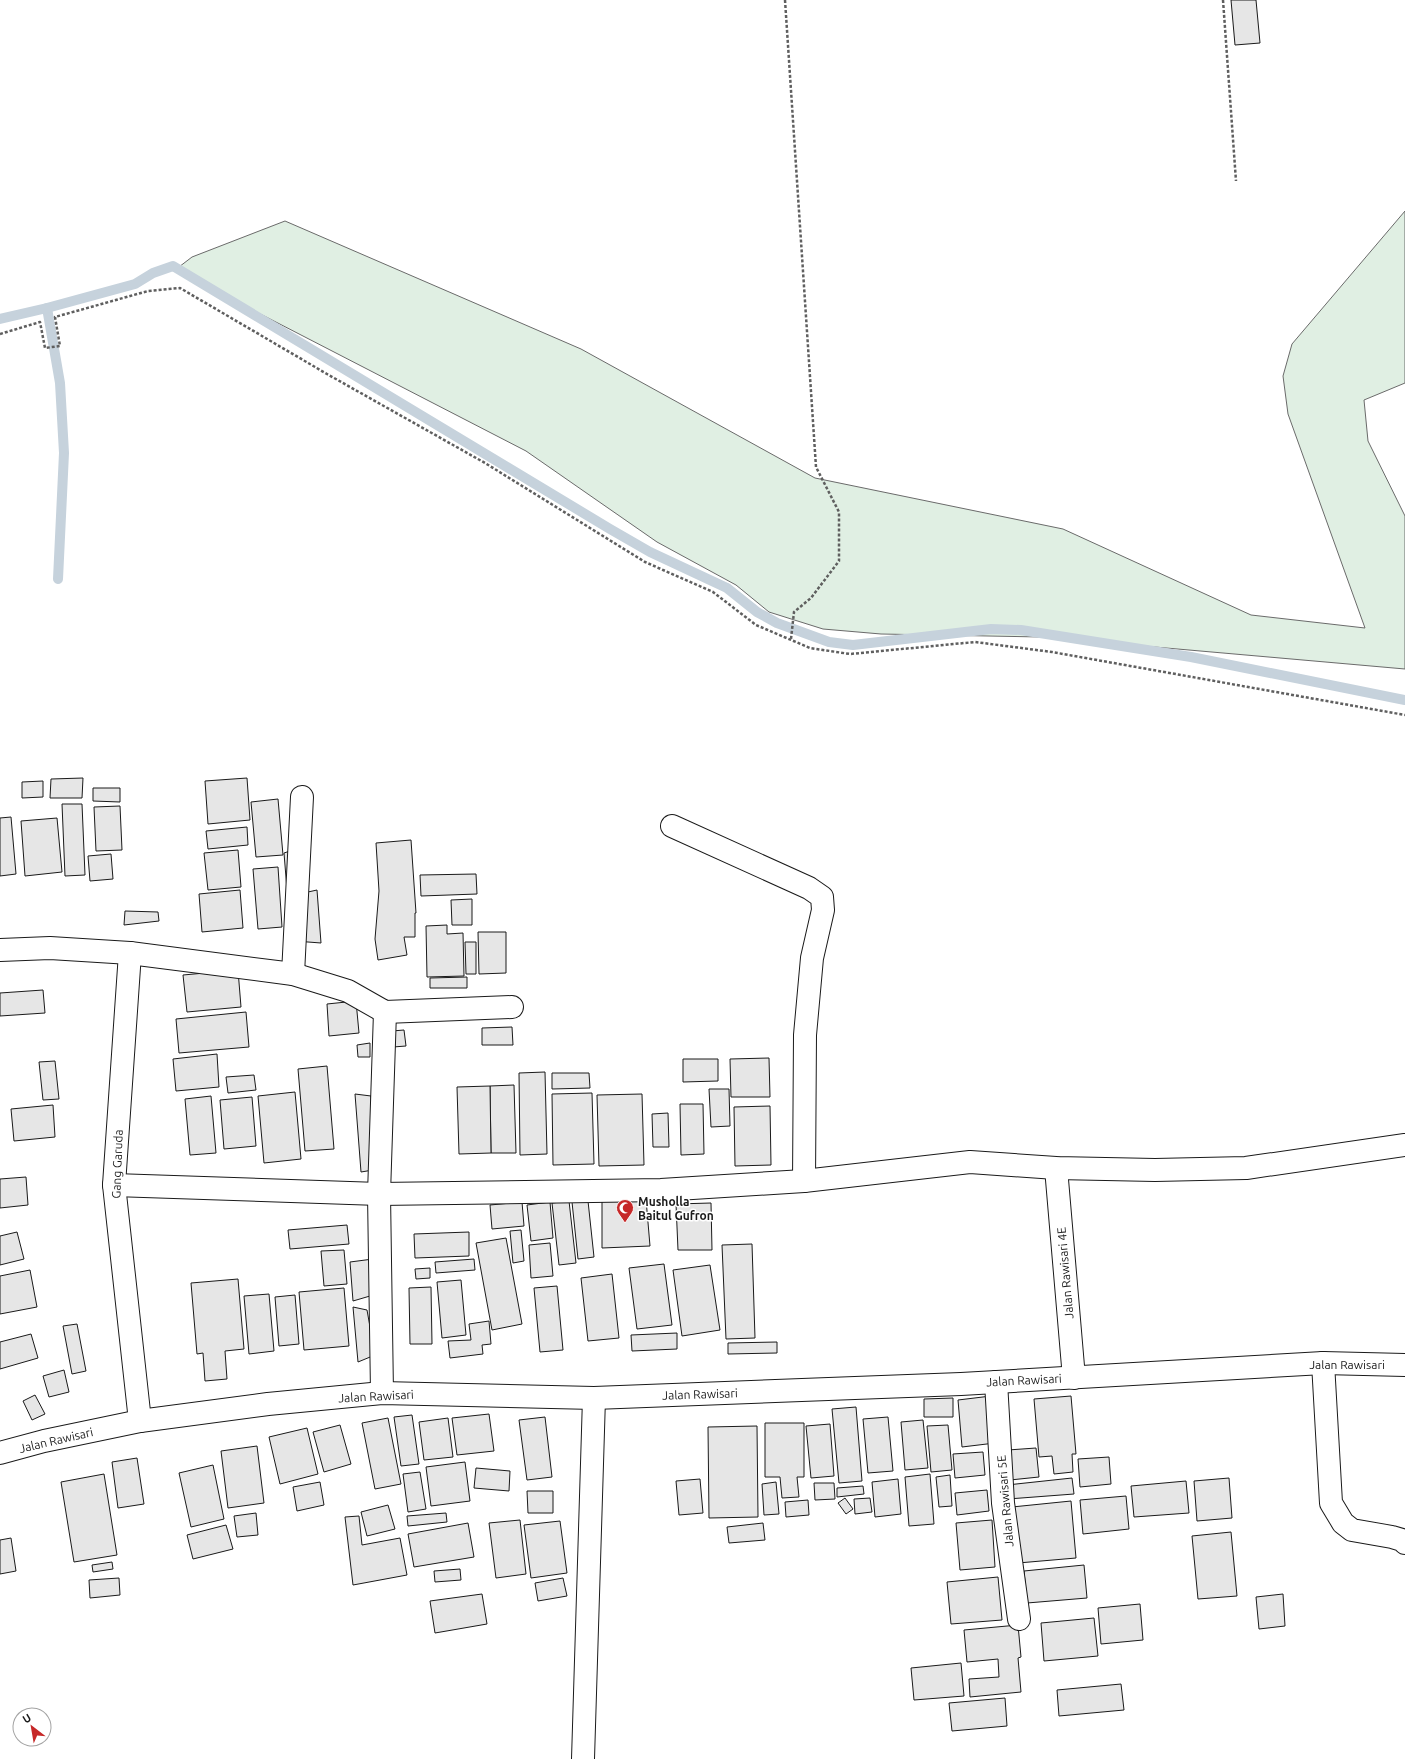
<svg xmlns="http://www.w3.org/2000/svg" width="1405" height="1759" viewBox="0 0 1405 1759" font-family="Ubuntu,sans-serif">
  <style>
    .green { fill: #e0efe3; stroke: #6a6a6a }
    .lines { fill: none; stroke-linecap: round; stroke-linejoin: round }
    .stream { stroke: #c6d2dc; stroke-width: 10 }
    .building { fill: #e6e6e6; stroke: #1a1a1a }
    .minor-casing { stroke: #1a1a1a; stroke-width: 24 }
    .path { stroke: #5f5f5f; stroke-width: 2.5; stroke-dasharray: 3 2; stroke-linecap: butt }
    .minor { stroke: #fff; stroke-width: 22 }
    .labels { text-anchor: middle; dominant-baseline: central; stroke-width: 3; stroke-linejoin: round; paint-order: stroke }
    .street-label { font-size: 12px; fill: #1a1a1a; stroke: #fff }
    .poi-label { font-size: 12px; font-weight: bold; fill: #1a1a1a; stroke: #fff; text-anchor: start }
  </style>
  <rect width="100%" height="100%" fill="#fff"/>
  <path class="green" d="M1405 211V383L1364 400 1368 441 1405 516V669L1041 637 881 634 823 629 769 612 736 585 657 542 526 451 175 270 192 257 285 221 581 349 815 478 1063 529 1251 615 1365 628 1288 414 1283 376 1292 344Z"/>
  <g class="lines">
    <g class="stream">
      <path d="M47 308 60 383 64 453 58 579"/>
      <path d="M0 319 47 308 135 284 153 273 173 266 610 529 650 552 727 588 757 612 777 623 829 642 853 645 991 629 1021 630 1191 657 1405 700"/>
    </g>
  </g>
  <g class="building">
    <path d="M1231 0H1256L1260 43 1235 45Z"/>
    <path d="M83 778 82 798H50L51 779Z"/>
    <path d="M247 778 250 820 208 824 205 781Z"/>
    <path d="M43 781V797L22 798V782Z"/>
    <path d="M93 788H120V802L93 801Z"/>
    <path d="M278 799 283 855 256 857 251 802Z"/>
    <path d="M62 804H82L85 875 65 876Z"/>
    <path d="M120 806 122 850 96 851 94 807Z"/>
    <path d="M11 817 16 874 0 876V818Z"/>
    <path d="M57 818 62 872 25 876 21 821Z"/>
    <path d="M247 827 248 845 208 849 206 831Z"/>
    <path d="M411 840 416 913H415V937H404L407 955 378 960 375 939 379 891 376 843Z"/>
    <path d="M296 849 287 890 284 853Z"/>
    <path d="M238 850 241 887 208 890 204 853Z"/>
    <path d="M111 854 113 879 90 881 88 856Z"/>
    <path d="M278 867 282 927 258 929 253 869Z"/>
    <path d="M476 874 477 894 421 896 420 875Z"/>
    <path d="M240 890 243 928 202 932 199 894Z"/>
    <path d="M317 890 321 943 295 941 299 894Z"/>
    <path d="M472 899V925H452L451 900Z"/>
    <path d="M125 911 158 912 159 921 124 925Z"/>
    <path d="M447 925V934L463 933 464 976 427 977 426 926Z"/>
    <path d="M478 932H506V973L479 974Z"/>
    <path d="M465 942H476V974H466Z"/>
    <path d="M238 970 241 1007 187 1012 183 975Z"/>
    <path d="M467 977V988H430V978Z"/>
    <path d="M43 990 45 1013 0 1016V993Z"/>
    <path d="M356 1001 359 1033 329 1036 327 1004Z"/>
    <path d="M246 1012 249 1047 179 1053 176 1019Z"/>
    <path d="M512 1027 513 1045H482V1028Z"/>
    <path d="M404 1030 406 1046 393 1047 392 1031Z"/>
    <path d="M370 1043V1057H358L357 1045Z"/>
    <path d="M217 1054 219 1087 176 1091 173 1059Z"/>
    <path d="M769 1058 770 1097H731L730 1059Z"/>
    <path d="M683 1059H718V1081L683 1082Z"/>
    <path d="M55 1061 59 1099 43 1100 39 1062Z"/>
    <path d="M327 1066 334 1149 305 1151 298 1069Z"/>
    <path d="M545 1072 547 1154 520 1155 519 1073Z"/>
    <path d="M552 1073H589L590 1088 552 1089Z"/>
    <path d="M254 1075 256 1090 228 1093 226 1077Z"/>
    <path d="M514 1085 516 1153H491L490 1086Z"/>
    <path d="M490 1086 491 1153 459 1154 457 1087Z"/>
    <path d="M709 1089H729L730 1126 711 1127Z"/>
    <path d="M295 1092 301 1159 264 1163 258 1096Z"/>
    <path d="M592 1093 594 1164 553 1165 552 1094Z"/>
    <path d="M355 1094 371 1096 373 1170 361 1172Z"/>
    <path d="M642 1094 644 1165 599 1166 597 1095Z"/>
    <path d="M211 1096 216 1153 190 1155 185 1099Z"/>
    <path d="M252 1097 256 1146 224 1149 220 1100Z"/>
    <path d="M680 1104H703L704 1154 681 1155Z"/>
    <path d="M53 1105 55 1137 14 1141 11 1109Z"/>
    <path d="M770 1106 771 1165 735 1166 734 1107Z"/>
    <path d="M668 1113 669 1147H653L652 1114Z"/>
    <path d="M26 1177 28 1205 0 1208V1179Z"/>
    <path d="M646 1199 650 1246 602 1248V1200Z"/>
    <path d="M569 1201 576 1263 559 1265 552 1203Z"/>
    <path d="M588 1201 594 1257 578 1259 572 1202Z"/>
    <path d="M522 1202 524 1226 492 1229 490 1205Z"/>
    <path d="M550 1202 553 1238 531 1241 527 1205Z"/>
    <path d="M711 1203 712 1250H678L676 1204Z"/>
    <path d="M347 1225 349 1244 290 1249 288 1230Z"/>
    <path d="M521 1230 524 1261 513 1263 510 1231Z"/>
    <path d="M17 1232 24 1259 0 1265V1236Z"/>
    <path d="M469 1232V1256L415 1258 414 1234Z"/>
    <path d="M506 1238 522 1324 492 1330 476 1243Z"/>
    <path d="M550 1243 553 1276 531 1278 529 1245Z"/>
    <path d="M752 1244 755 1338 726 1339 722 1245Z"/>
    <path d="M344 1250 347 1284 324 1286 321 1251Z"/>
    <path d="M373 1259 370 1296 353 1301 350 1262Z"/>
    <path d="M474 1259 475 1270 436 1273 435 1262Z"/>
    <path d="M664 1264 672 1325 637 1329 629 1268Z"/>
    <path d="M710 1265 720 1330 682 1336 673 1270Z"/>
    <path d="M430 1268V1278L416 1279 415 1269Z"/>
    <path d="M30 1270 37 1307 0 1314V1276Z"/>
    <path d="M612 1274 619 1338 588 1341 581 1278Z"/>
    <path d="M238 1279 244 1349 225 1351 227 1379 205 1381 203 1353 197 1354 191 1283Z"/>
    <path d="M461 1280 466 1335 442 1338 437 1282Z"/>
    <path d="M557 1286 563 1350 540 1352 534 1288Z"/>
    <path d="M431 1287 432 1344H410L409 1288Z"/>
    <path d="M344 1288 349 1346 304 1350 299 1292Z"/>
    <path d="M269 1294 274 1351 249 1354 244 1296Z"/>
    <path d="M295 1295 299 1344 279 1346 275 1297Z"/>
    <path d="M353 1307 367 1310 375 1355 358 1362Z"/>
    <path d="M489 1321 491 1344 482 1345 483 1354 450 1358 448 1341 471 1340 469 1324Z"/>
    <path d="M77 1324 86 1371 72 1374 63 1326Z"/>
    <path d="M677 1333V1349L632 1351 631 1335Z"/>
    <path d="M31 1334 38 1358 0 1369V1342Z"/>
    <path d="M777 1342V1353L728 1354V1343Z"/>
    <path d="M64 1370 69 1392 49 1397 43 1376Z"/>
    <path d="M35 1395 45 1414 32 1420 23 1401Z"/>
    <path d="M991 1396 995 1443 962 1447 958 1400Z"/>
    <path d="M1071 1396 1076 1454H1072L1073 1472 1054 1474 1052 1456 1039 1457 1034 1399Z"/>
    <path d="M953 1398V1417H924V1399Z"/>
    <path d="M856 1407 862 1481 839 1483 832 1409Z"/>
    <path d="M489 1414 494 1451 457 1455 452 1418Z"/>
    <path d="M412 1415 419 1464 401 1466 394 1417Z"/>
    <path d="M545 1417 552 1477 527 1480 519 1420Z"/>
    <path d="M888 1417 893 1471 868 1473 863 1419Z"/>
    <path d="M388 1418 401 1484 375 1489 362 1423Z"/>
    <path d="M448 1418 453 1457 424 1460 419 1422Z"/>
    <path d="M923 1420 928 1468 905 1470 901 1422Z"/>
    <path d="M765 1423H804V1477H797L799 1497 782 1498 780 1477H765Z"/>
    <path d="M830 1424 834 1476 811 1478 806 1426Z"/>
    <path d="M340 1425 351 1464 324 1472 313 1432Z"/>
    <path d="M948 1425 952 1470 931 1472 927 1426Z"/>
    <path d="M757 1426 758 1517 709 1518 708 1427Z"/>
    <path d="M307 1428 318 1474 280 1484 269 1437Z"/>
    <path d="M257 1446 264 1503 228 1508 221 1451Z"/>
    <path d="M1036 1448 1039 1477 1010 1480 1008 1450Z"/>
    <path d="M983 1452 985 1475 955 1478 953 1454Z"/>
    <path d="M1109 1457 1111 1484 1080 1487 1078 1459Z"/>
    <path d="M137 1458 144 1504 118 1508 112 1462Z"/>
    <path d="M465 1462 470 1501 431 1506 426 1467Z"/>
    <path d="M213 1465 224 1519 191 1527 179 1473Z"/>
    <path d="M476 1468 510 1471 509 1491 474 1488Z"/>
    <path d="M420 1472 426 1509 408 1512 403 1474Z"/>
    <path d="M104 1474 117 1555 74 1562 61 1482Z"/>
    <path d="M930 1474 934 1524 909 1526 905 1477Z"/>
    <path d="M950 1475 952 1506 939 1507 936 1477Z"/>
    <path d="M1072 1478 1074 1494 1008 1499 1007 1485Z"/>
    <path d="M1229 1478 1232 1518 1197 1521 1194 1481Z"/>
    <path d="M700 1479 703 1513 679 1515 676 1481Z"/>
    <path d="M898 1479 901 1514 875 1517 872 1482Z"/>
    <path d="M1186 1481 1189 1513 1134 1517 1131 1486Z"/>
    <path d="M320 1482 324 1505 297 1511 293 1487Z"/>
    <path d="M776 1482 779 1514 764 1515 762 1484Z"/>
    <path d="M814 1483H834L835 1499 815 1500Z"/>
    <path d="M863 1486 864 1494 837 1497V1488Z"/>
    <path d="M987 1490 989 1511 957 1515 955 1493Z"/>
    <path d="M527 1491H553V1513H528Z"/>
    <path d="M1126 1496 1129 1529 1083 1534 1080 1500Z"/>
    <path d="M845 1498 853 1509 846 1514 838 1503Z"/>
    <path d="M870 1498 872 1512 855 1514 854 1499Z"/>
    <path d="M808 1500 809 1515 786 1517 785 1502Z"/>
    <path d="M1071 1501 1076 1558 1018 1563 1012 1507Z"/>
    <path d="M388 1505 395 1529 367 1536 361 1512Z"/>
    <path d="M256 1513 258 1535 237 1537 234 1516Z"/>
    <path d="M446 1513 447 1522 408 1526 407 1516Z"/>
    <path d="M359 1516 362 1545 400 1538 407 1575 353 1585 345 1517Z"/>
    <path d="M520 1520 526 1574 496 1578 489 1523Z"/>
    <path d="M992 1520 995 1567 960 1570 956 1523Z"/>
    <path d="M560 1521 567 1573 531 1578 524 1525Z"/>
    <path d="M468 1523 474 1557 414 1567 408 1534Z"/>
    <path d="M763 1523 765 1540 729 1543 727 1527Z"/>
    <path d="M226 1525 233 1549 193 1559 187 1535Z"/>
    <path d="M1231 1532 1237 1596 1198 1599 1192 1536Z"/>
    <path d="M11 1538 16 1571 0 1574V1540Z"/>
    <path d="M112 1562 113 1569 93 1572 92 1565Z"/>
    <path d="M1084 1565 1087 1598 1027 1603 1024 1571Z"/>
    <path d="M460 1569 461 1580 435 1582 434 1571Z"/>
    <path d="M998 1577 1002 1620 951 1624 947 1582Z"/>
    <path d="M119 1578 120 1595 90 1598 89 1580Z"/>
    <path d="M563 1578 567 1596 538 1601 535 1583Z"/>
    <path d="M482 1594 487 1624 435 1633 430 1601Z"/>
    <path d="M1283 1594 1285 1626 1259 1629 1256 1597Z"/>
    <path d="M1140 1604 1143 1640 1101 1644 1098 1608Z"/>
    <path d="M1094 1618 1098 1656 1044 1661 1041 1623Z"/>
    <path d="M1018 1625 1021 1657 1018 1658 1021 1692 970 1697 969 1679 999 1677 998 1659 967 1662 964 1630Z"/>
    <path d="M961 1663 964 1696 914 1700 911 1668Z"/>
    <path d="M1121 1684 1124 1710 1059 1716 1057 1690Z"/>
    <path d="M1005 1698 1007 1726 952 1731 949 1703Z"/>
  </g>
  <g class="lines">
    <defs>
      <g id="minor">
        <path d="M672 826 809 888 822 897 823 910 812 958 805 1035 804 1181"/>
        <path d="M0 950 50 948 130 953 293 974 348 991 385 1012 512 1007"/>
        <path d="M130 953 114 1185 140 1421"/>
        <path d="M293 974 302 797"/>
        <path d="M1056 1168 1074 1378"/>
        <path d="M114 1185 379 1194 661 1190 804 1181 970 1162 1056 1168 1155 1170 1246 1168 1405 1145"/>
        <path d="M1323 1363 1331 1503 1343 1523 1352 1530 1392 1537 1402 1540 1405 1543"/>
        <path d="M996 1382 1003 1503 1019 1619"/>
        <path d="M382 1393 379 1194 385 1012"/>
        <path d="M0 1453 44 1441 140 1421 268 1404 382 1393 594 1398 961 1384 1323 1363 1405 1365"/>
        <path d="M583 1759 594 1398"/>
      </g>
    </defs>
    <use href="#minor" class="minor-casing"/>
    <g class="path">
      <path d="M785 0 816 467 839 512V561L811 598 794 612 791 639"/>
      <path d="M1223 0 1236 181"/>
      <path d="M0 334 40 322 45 348 60 346 55 317 148 291 180 288 327 374 485 463 645 562 713 592 756 625 810 648 850 654 975 642 1052 652 1405 715"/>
    </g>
    <use href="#minor" class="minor"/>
  </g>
  <defs>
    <symbol id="mosque-pin" viewBox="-11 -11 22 30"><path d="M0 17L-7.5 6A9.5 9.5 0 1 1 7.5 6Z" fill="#c62828" stroke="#fff"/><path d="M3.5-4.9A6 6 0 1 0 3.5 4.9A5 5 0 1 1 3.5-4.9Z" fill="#fff"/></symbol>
  </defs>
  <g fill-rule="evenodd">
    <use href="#mosque-pin" x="615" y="1198" width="20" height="27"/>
  </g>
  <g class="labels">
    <g class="street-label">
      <text transform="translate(117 1164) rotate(-88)">Gang Garuda</text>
      <text transform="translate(1065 1273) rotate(-95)">Jalan Rawisari 4E</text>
      <text x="1347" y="1364">Jalan Rawisari</text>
      <text transform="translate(1024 1380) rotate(-3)">Jalan Rawisari</text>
      <text transform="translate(700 1394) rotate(-2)">Jalan Rawisari</text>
      <text transform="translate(376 1396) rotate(-3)">Jalan Rawisari</text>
      <text transform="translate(56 1440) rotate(-13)">Jalan Rawisari</text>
      <text transform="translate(1005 1501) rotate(-95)">Jalan Rawisari 5E</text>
    </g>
    <g class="poi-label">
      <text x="638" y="1201">Musholla<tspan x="638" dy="14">Baitul Gufron</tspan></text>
    </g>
  </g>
  <g transform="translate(32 1727) rotate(329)"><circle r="19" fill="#ffffff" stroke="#a3a3a3"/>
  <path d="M0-3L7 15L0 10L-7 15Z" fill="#c62828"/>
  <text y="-6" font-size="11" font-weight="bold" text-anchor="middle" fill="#1a1a1a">U</text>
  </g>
</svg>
